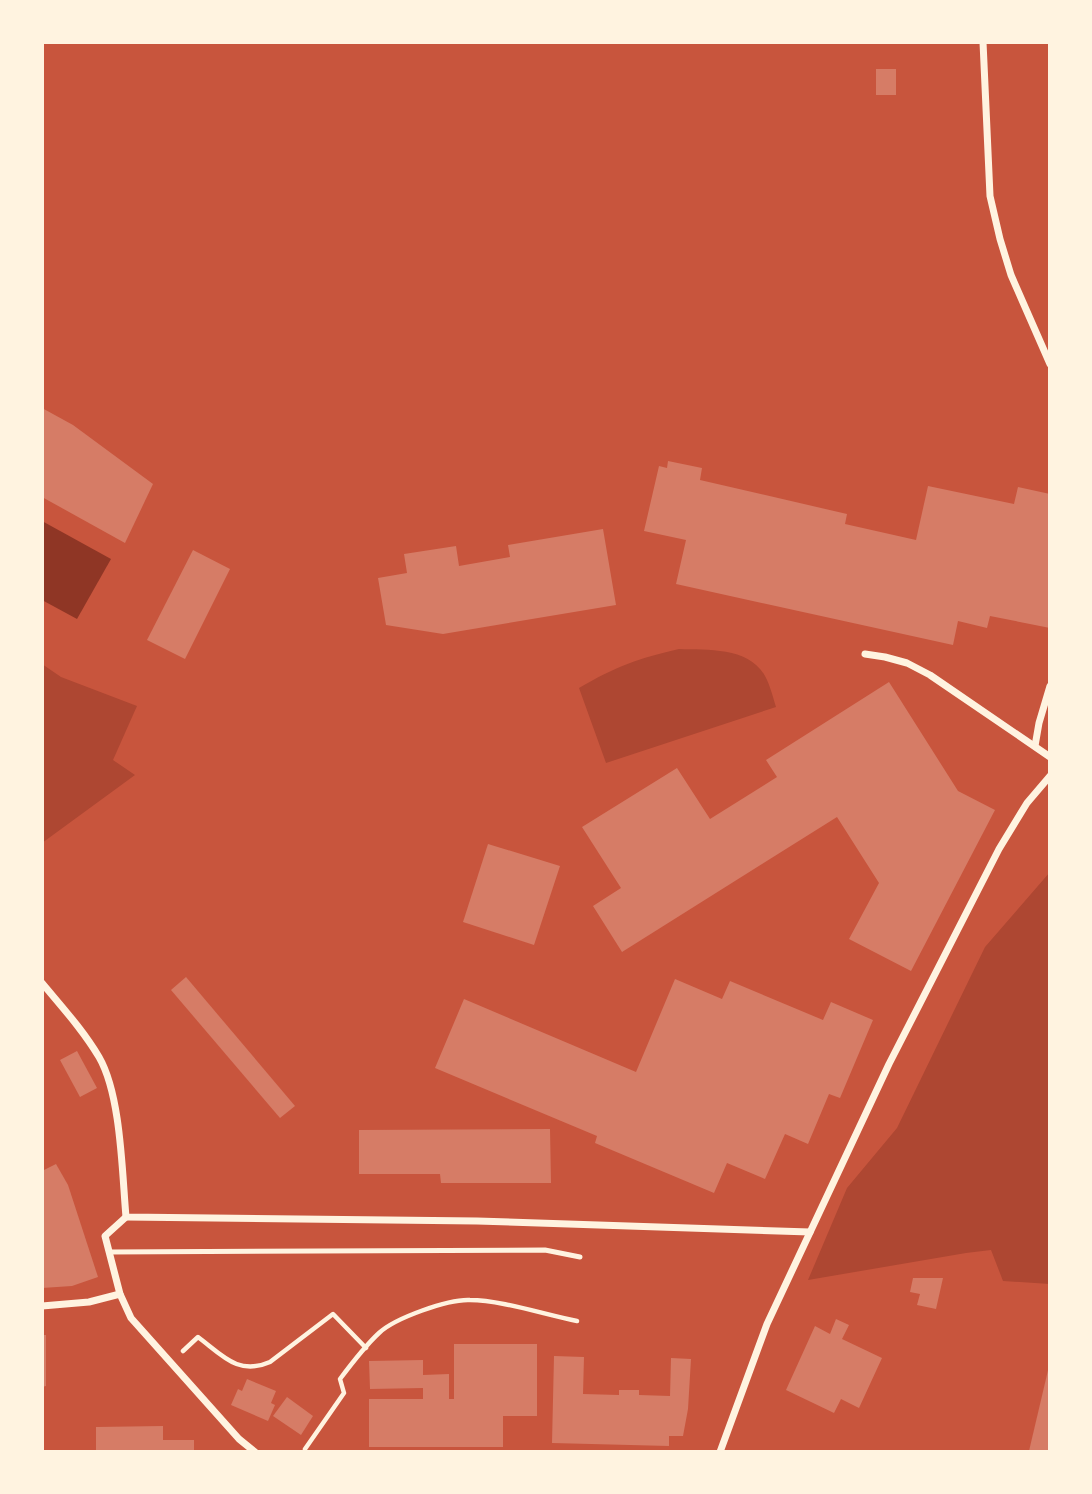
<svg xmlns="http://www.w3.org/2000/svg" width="1092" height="1494" viewBox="0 0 1092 1494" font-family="'Fira Sans Condensed',sans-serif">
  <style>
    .green { fill: #ae4732 }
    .water { fill: #8f3625 }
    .building { fill: #d67c66 }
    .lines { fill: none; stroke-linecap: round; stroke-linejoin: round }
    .path { stroke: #fff3e0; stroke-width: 4.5 }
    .service { stroke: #fff3e0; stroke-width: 5 }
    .minor { stroke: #fff3e0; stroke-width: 7 }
  </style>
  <rect width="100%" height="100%" fill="#c8553d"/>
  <g class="green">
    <path d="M679 649C708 650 749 647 765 676 770 685 773 697 776 707L606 763 579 688C615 667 639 658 679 649Z"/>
    <path d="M42 664 61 677 137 706 113 760 135 775 42 843Z"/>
    <path d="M1050 872V1284L1003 1281 991 1250 966 1253 808 1280 847 1188 897 1128 985 947Z"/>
  </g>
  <path class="water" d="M42 521 111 559 77 619 42 600Z"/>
  <g class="building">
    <rect x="876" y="69" width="20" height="26"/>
    <path d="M42 408 73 425 153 484 125 543 42 497Z"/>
    <path d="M668 461 702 468 700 480 847 514 845 524 916 540 928 486 1014 504 1018 487 1050 494V628L990 616 987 628 958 621 953 645 676 584 686 540 644 531 659 466 667 468Z"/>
    <path d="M603 529 616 605 443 634 386 625 378 578 407 573 404 554 456 546 459 566 510 557 508 545Z"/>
    <path d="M193 550 230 569 185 659 147 640Z"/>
    <path d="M889 682 958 791 995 810 911 971 849 939 879 883 837 817 622 952 593 906 621 888 582 827 677 768 710 819 777 777 766 760Z"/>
    <path d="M488 844 560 866 534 945 463 922Z"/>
    <path d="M186 977 295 1106 280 1118 171 990Z"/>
    <path d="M675 979 722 999 730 981 823 1020 831 1002 873 1020 840 1098 829 1094 808 1144 785 1134 765 1179 727 1163 714 1193 595 1143 597 1136 435 1068 464 999 636 1072Z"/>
    <path d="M77 1051 97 1088 80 1097 60 1060Z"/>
    <path d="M550 1129 551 1183H441L440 1174H359V1130Z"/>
    <path d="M56 1164 68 1185 98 1277 72 1286 42 1288V1171Z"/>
    <path d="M913 1278H943L936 1309 917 1305 920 1294 910 1292Z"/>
    <path d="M836 1319 849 1325 842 1339 882 1358 859 1408 841 1399 834 1413 786 1390 815 1326 830 1334Z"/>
    <path d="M42 1335H46V1386L42 1387Z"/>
    <path d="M454 1344H537V1416H503V1447H369V1399H423V1388L370 1389 369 1361 423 1360V1375L449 1374V1399H454Z"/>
    <path d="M554 1356 584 1357 583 1394 619 1395V1390H639V1395L670 1396 671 1358 691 1359 688 1409 683 1436H669V1446L552 1443Z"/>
    <path d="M1049 1366 1050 1452H1035L1029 1451Z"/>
    <path d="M247 1379 276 1391 271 1403 275 1405 268 1421 231 1405 238 1389 242 1391Z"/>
    <path d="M287 1397 313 1416 301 1435 273 1416Z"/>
    <path d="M163 1426V1440H194V1452H96V1427Z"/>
  </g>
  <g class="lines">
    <g class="path">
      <path d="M183 1351 198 1337C222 1355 238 1376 270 1362L333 1314 366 1348"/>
      <path d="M305 1449 344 1393 340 1379C352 1363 365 1346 379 1333 395 1318 448 1299 470 1300 501 1300 546 1315 577 1321"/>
    </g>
    <path class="service" d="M109 1252 545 1250 580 1257"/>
    <g class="minor">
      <path d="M983 42 990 196 1000 239 1011 275 1050 364"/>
      <path d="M865 654 885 657 907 663 930 675 1050 757"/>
      <path d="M1035 746 1039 723 1050 686"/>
      <path d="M42 983C62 1007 83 1030 99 1057 121 1095 122 1172 126 1217L477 1221 810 1232"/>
      <path d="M126 1217 105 1236 120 1294 131 1318 239 1439 255 1452"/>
      <path d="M42 1306 89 1302 120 1294"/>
      <path d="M720 1452 767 1324 889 1064 999 849 1027 803 1050 776"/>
    </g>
  </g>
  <rect width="1092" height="1494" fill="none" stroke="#fff3e0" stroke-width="88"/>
</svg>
